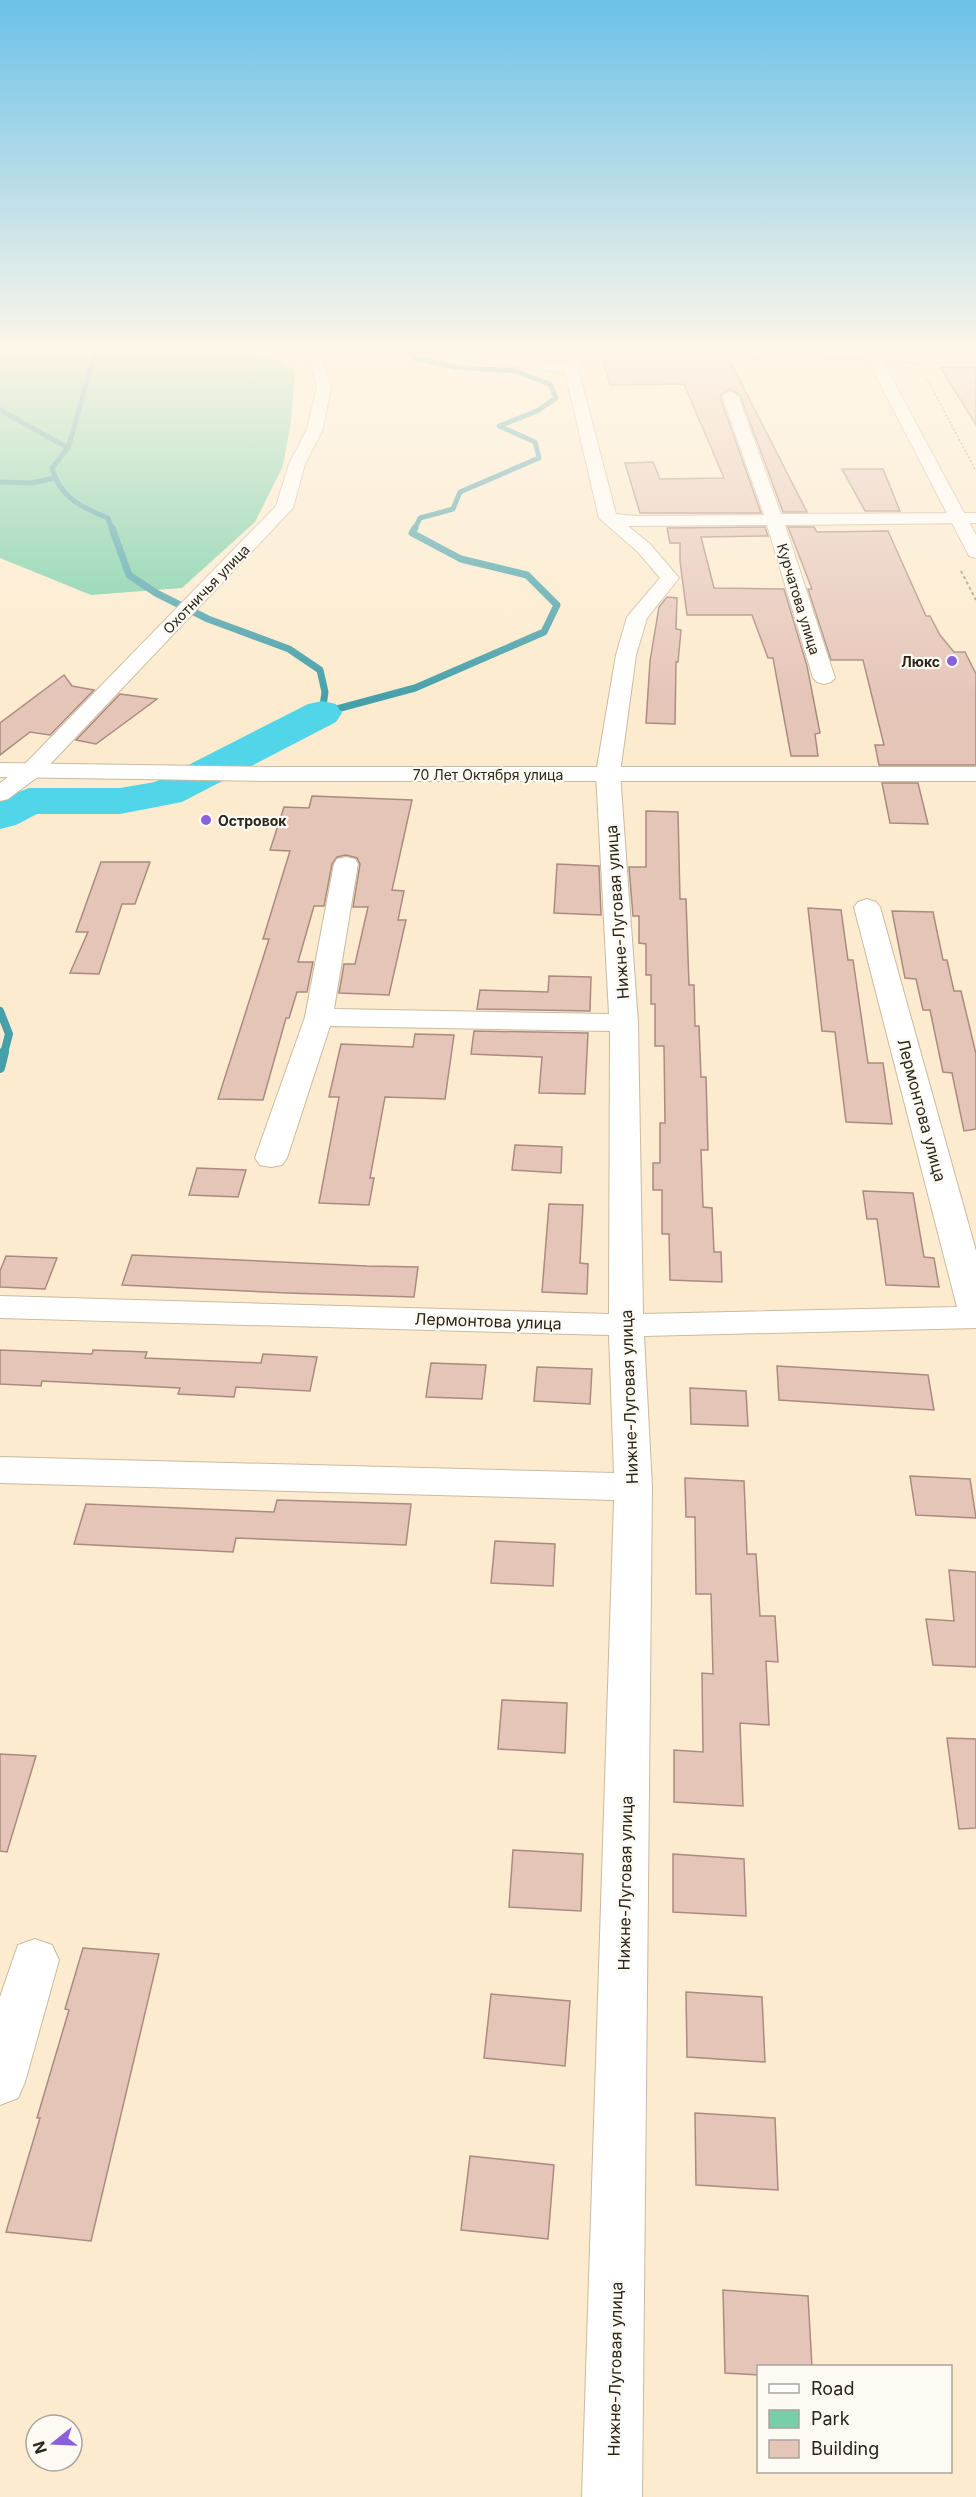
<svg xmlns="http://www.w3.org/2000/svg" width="976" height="2497" viewBox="0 0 976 2497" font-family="Inter,sans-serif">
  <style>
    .green { fill: #76cfa8 }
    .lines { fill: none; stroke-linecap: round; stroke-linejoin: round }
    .stream-far3 { stroke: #46a0aa; stroke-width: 5 }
    .stream-far2 { stroke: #46a0aa; stroke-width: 7 }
    .stream-far1 { stroke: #46a0aa; stroke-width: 8 }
    .stream { stroke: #46a0aa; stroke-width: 10 }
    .river { fill: #51d5e8; fill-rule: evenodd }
    .building { fill: #e6c5b9; stroke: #ab8b80; stroke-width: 1.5 }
    .street-casing { stroke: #caba9f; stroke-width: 2 }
    .secondary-casing { stroke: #caba9f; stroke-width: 2 }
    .path-far1 { stroke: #9f937e; stroke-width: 1.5; stroke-dasharray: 2 2; stroke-linecap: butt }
    .path { stroke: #9f937e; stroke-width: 2; stroke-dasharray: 3 3; stroke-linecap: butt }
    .street { fill: #fff; fill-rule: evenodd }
    .secondary { fill: #fff; fill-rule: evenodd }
    .poi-dot { fill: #8b61db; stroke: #fdfaf4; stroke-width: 2 }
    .labels { text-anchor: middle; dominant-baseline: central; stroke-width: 4.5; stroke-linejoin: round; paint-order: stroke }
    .far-street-label { font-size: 14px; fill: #2b251a; stroke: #fdfaf4 }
    .far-poi-label { font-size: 14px; font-weight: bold; fill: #2b251a; stroke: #fdfaf4; text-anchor: end }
    .street-label { font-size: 16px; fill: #2b251a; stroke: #fdfaf4 }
  </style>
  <rect width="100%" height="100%" fill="#fcebce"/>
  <path class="green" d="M0 347H245L295 370 291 421 283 466 255 522 182 588 91 595 0 558Z"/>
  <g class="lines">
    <g class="stream-far3">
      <path d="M0 410 68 448 52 468C60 498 81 507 108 518L112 530"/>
      <path d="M68 448 97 347"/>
      <path d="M0 482 32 483 54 478"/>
      <path d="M414 530 420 518 453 509 460 492 539 458 535 442 499 426 537 411 556 398 550 384 515 371 455 367 414 358 413 354 419 347"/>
    </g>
    <path class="stream-far2" d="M112 528 129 575 156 593 208 619 289 649 320 670 325 692 322 713 415 688 544 632 557 605 527 575 461 559 412 533 415 528"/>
    <path class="stream-far1" d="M0 1011 9 1034 4 1053"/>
    <path class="stream" d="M0 1068 4 1052"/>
    <path class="river" d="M322 701 336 704 342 713 336 722 182 802 120 814H37L16 825 0 829V799L29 788H120L155 782 308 704Z"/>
  </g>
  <g class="building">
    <path d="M730 361 807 512H783L740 395 729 389 720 397 761 513H640L625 463 653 462 660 479 724 478 684 384 610 385 603 362Z"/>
    <path d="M940 367H976V425Z"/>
    <path d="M842 469H883L900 511H865Z"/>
    <path d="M765 527 768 536 701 537 714 588 784 589 807 666 820 733 815 734 818 756H791L773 658H768L752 615H687L680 561V543H670L667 528Z"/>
    <path d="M788 527H814L817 532 888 531 926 616H930L940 635 954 652H965L976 674V765H879L875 745H884L863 660H831L808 589H812Z"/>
    <path d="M667 597 677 598 676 629 681 630 678 662H676L675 724 646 723 650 661 659 607Z"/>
    <path d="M64 675 72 686 94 690 50 735 30 732 0 755V723Z"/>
    <path d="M120 694 157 699 96 744 76 740Z"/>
    <path d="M882 783H918L928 824 890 823Z"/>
    <path d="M312 796 412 800 392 890 404 891 398 920H406L389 995 339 993 344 964H355L368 907H353L360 864 357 858 346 855 337 857 332 864 324 906H314L298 962H313L307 992H297L289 1018H286L263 1100 218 1099 269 939H263L290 851 270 850 284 807 309 808Z"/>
    <path d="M646 811 678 812 680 899H686L689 985H694L695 1026H699L701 1077H706L708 1150H701L703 1207 712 1208 714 1252H721L722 1282 670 1280 669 1234H662V1190H653V1163H660V1123H665L664 1046H655V1004H651V975H646V944L639 943V916H633L629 867H646Z"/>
    <path d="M101 862H150L135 904H122L99 974 70 973 88 932H76Z"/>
    <path d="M557 864 599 866 601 915 554 913Z"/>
    <path d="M808 908 841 910 848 960H853L868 1063H883L892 1124 846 1122 835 1032 822 1031Z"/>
    <path d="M892 911 933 912 943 960H947L954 991H961L976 1054V1129L964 1131 952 1073 943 1072 930 1010H923L916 979 905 978Z"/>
    <path d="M549 976 591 977 590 1011 477 1009 480 990 548 992Z"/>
    <path d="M474 1031 588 1033 585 1094 539 1093 542 1057 471 1054Z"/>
    <path d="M415 1034 454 1035 445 1099 385 1097 370 1178H374L369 1205 319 1203 339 1097H329L341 1044 413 1047Z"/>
    <path d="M515 1145 562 1147 561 1173 512 1170Z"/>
    <path d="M197 1168 246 1170 238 1197 189 1195Z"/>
    <path d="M863 1191 913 1193 924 1257 934 1258 939 1287 886 1285 877 1219H867Z"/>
    <path d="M549 1204 583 1205 580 1263 588 1264 587 1294 542 1292Z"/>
    <path d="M132 1255 367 1266 418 1267 414 1297 287 1293 122 1285Z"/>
    <path d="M6 1256 57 1258 45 1289 0 1287V1271Z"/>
    <path d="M0 1350 92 1354 93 1350 147 1352 145 1358 261 1363 263 1354 317 1357 310 1391 236 1387 234 1397 178 1394 180 1388 42 1381 41 1386 0 1384Z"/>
    <path d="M431 1363 486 1365 482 1399 426 1397Z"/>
    <path d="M777 1366 928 1375 934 1410 779 1400Z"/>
    <path d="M537 1367 592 1369 590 1404 534 1401Z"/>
    <path d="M690 1388 746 1391 748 1426 691 1424Z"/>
    <path d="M910 1476 970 1479 976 1518 916 1515Z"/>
    <path d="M685 1478 744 1481 747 1554H756L760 1616H775L778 1662 766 1661 769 1725 740 1723 743 1806 674 1802V1750L703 1752 702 1673 713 1674 711 1594H696L695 1517H686Z"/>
    <path d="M277 1500 411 1504 406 1545 236 1538 233 1552 74 1544 86 1504 274 1512Z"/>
    <path d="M495 1541 555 1544 553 1586 491 1583Z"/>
    <path d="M949 1570 976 1572V1667L933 1665 926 1619 954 1621Z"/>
    <path d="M502 1700 567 1703 565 1753 498 1749Z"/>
    <path d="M947 1738 976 1739V1828L959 1829Z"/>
    <path d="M0 1754 36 1756 7 1852 0 1851Z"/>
    <path d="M513 1850 583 1854 581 1911 509 1907Z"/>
    <path d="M673 1854 744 1859 746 1916 673 1912Z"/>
    <path d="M83 1948 159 1954 91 2241 6 2232 40 2118H37L69 2010 65 2009Z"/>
    <path d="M686 1992 762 1997 765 2062 687 2057Z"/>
    <path d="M491 1994 570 2001 565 2066 484 2058Z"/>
    <path d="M695 2113 775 2118 778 2190 696 2185Z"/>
    <path d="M470 2156 554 2165 548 2239 461 2230Z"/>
    <path d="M723 2290 808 2296 812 2367H759V2375L725 2373Z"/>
  </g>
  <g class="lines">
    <defs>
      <g id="street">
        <path d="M294 347 318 348 331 387 323 429 305 464 293 508 39 776 8 799 0 801V783L23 766 276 506 289 464 307 429 317 387 307 354Z"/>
        <path d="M420 347H442L475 354 567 363 573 356 572 347H586L587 352 872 350 916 355 976 354V362L916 363 872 358 584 360 578 368 616 514 635 516 764 515 722 396 730 391 738 396 781 514 976 513V523L785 525 835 678 831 682 824 684 817 682 813 678 767 525 628 526 650 544 679 578 647 618 636 655 620 773 638 1023 643 1314 957 1307 854 907 858 902 867 899 876 902 880 907 976 1251V1328L644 1336 652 1487 642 2497H582L614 1500 0 1483V1457L614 1473 609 1335 0 1318V1296L609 1314 610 1031 330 1026 287 1158 282 1165 271 1167 260 1165 255 1158 305 1017 334 864 337 859 346 857 355 859 358 864 334 1009 609 1014 596 773 616 655 627 617 660 578 638 552 599 518 565 372 475 362 421 351Z"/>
        <path d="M35 1939 52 1945 59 1960 25 2082 18 2098 0 2105V1997L18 1945Z"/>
      </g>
      <g id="secondary">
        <path d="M861 347H875L976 535V558L969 556 967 552Z"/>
        <path d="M0 763 265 767H976V781H265L0 777Z"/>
      </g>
    </defs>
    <use href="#street" class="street-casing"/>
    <use href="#secondary" class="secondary-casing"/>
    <path class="path-far1" d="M927 379 976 471"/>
    <path class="path" d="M961 571 976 600"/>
    <use href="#street" class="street"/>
    <use href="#secondary" class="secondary"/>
  </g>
  <linearGradient id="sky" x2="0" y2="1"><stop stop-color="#6bc1e8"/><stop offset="0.5" stop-color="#fef6e9"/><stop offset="1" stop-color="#fef6e9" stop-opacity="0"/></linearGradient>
  <rect width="976" height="697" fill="url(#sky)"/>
  <g class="poi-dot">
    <circle cx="952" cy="661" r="6"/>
    <circle cx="206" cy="820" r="6"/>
  </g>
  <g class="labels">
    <g class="far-street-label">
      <text transform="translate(206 589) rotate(-46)">Охотничья улица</text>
      <text transform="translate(799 599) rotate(73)">Курчатова улица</text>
      <text x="488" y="774">70 Лет Октября улица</text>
    </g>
    <g class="far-poi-label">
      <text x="940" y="661">Люкс</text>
      <text x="218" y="820" text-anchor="start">Островок</text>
    </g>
    <g class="street-label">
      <text transform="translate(617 912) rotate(-94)">Нижне-Луговая улица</text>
      <text transform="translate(922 1110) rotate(75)">Лермонтова улица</text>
      <text transform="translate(488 1321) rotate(2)">Лермонтова улица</text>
      <text transform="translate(629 1397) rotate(-92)">Нижне-Луговая улица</text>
      <text transform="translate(625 1883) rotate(-89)">Нижне-Луговая улица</text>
      <text transform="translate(615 2369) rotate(-89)">Нижне-Луговая улица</text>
    </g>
  </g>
  <rect x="757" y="2365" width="195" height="108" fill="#fdfaf4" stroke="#a9a59d" stroke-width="1.5"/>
  <rect x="769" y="2384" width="30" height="9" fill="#ffffff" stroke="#a9a59d" stroke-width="1.5"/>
  <text x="811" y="2395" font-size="18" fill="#2b251a">Road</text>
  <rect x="769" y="2410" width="30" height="18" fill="#76cfa8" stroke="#a9a59d" stroke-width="1.5"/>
  <text x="811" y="2425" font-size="18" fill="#2b251a">Park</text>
  <rect x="769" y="2440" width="30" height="18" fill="#e6c5b9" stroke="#a9a59d" stroke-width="1.5"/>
  <text x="811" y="2455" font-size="18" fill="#2b251a">Building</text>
  <g transform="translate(54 2443) rotate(252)"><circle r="28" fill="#fdfaf4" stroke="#a9a59d" stroke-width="1.5"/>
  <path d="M0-4.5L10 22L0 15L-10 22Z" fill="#8b61db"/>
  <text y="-9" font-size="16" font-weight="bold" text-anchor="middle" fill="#2b251a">N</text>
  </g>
</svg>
